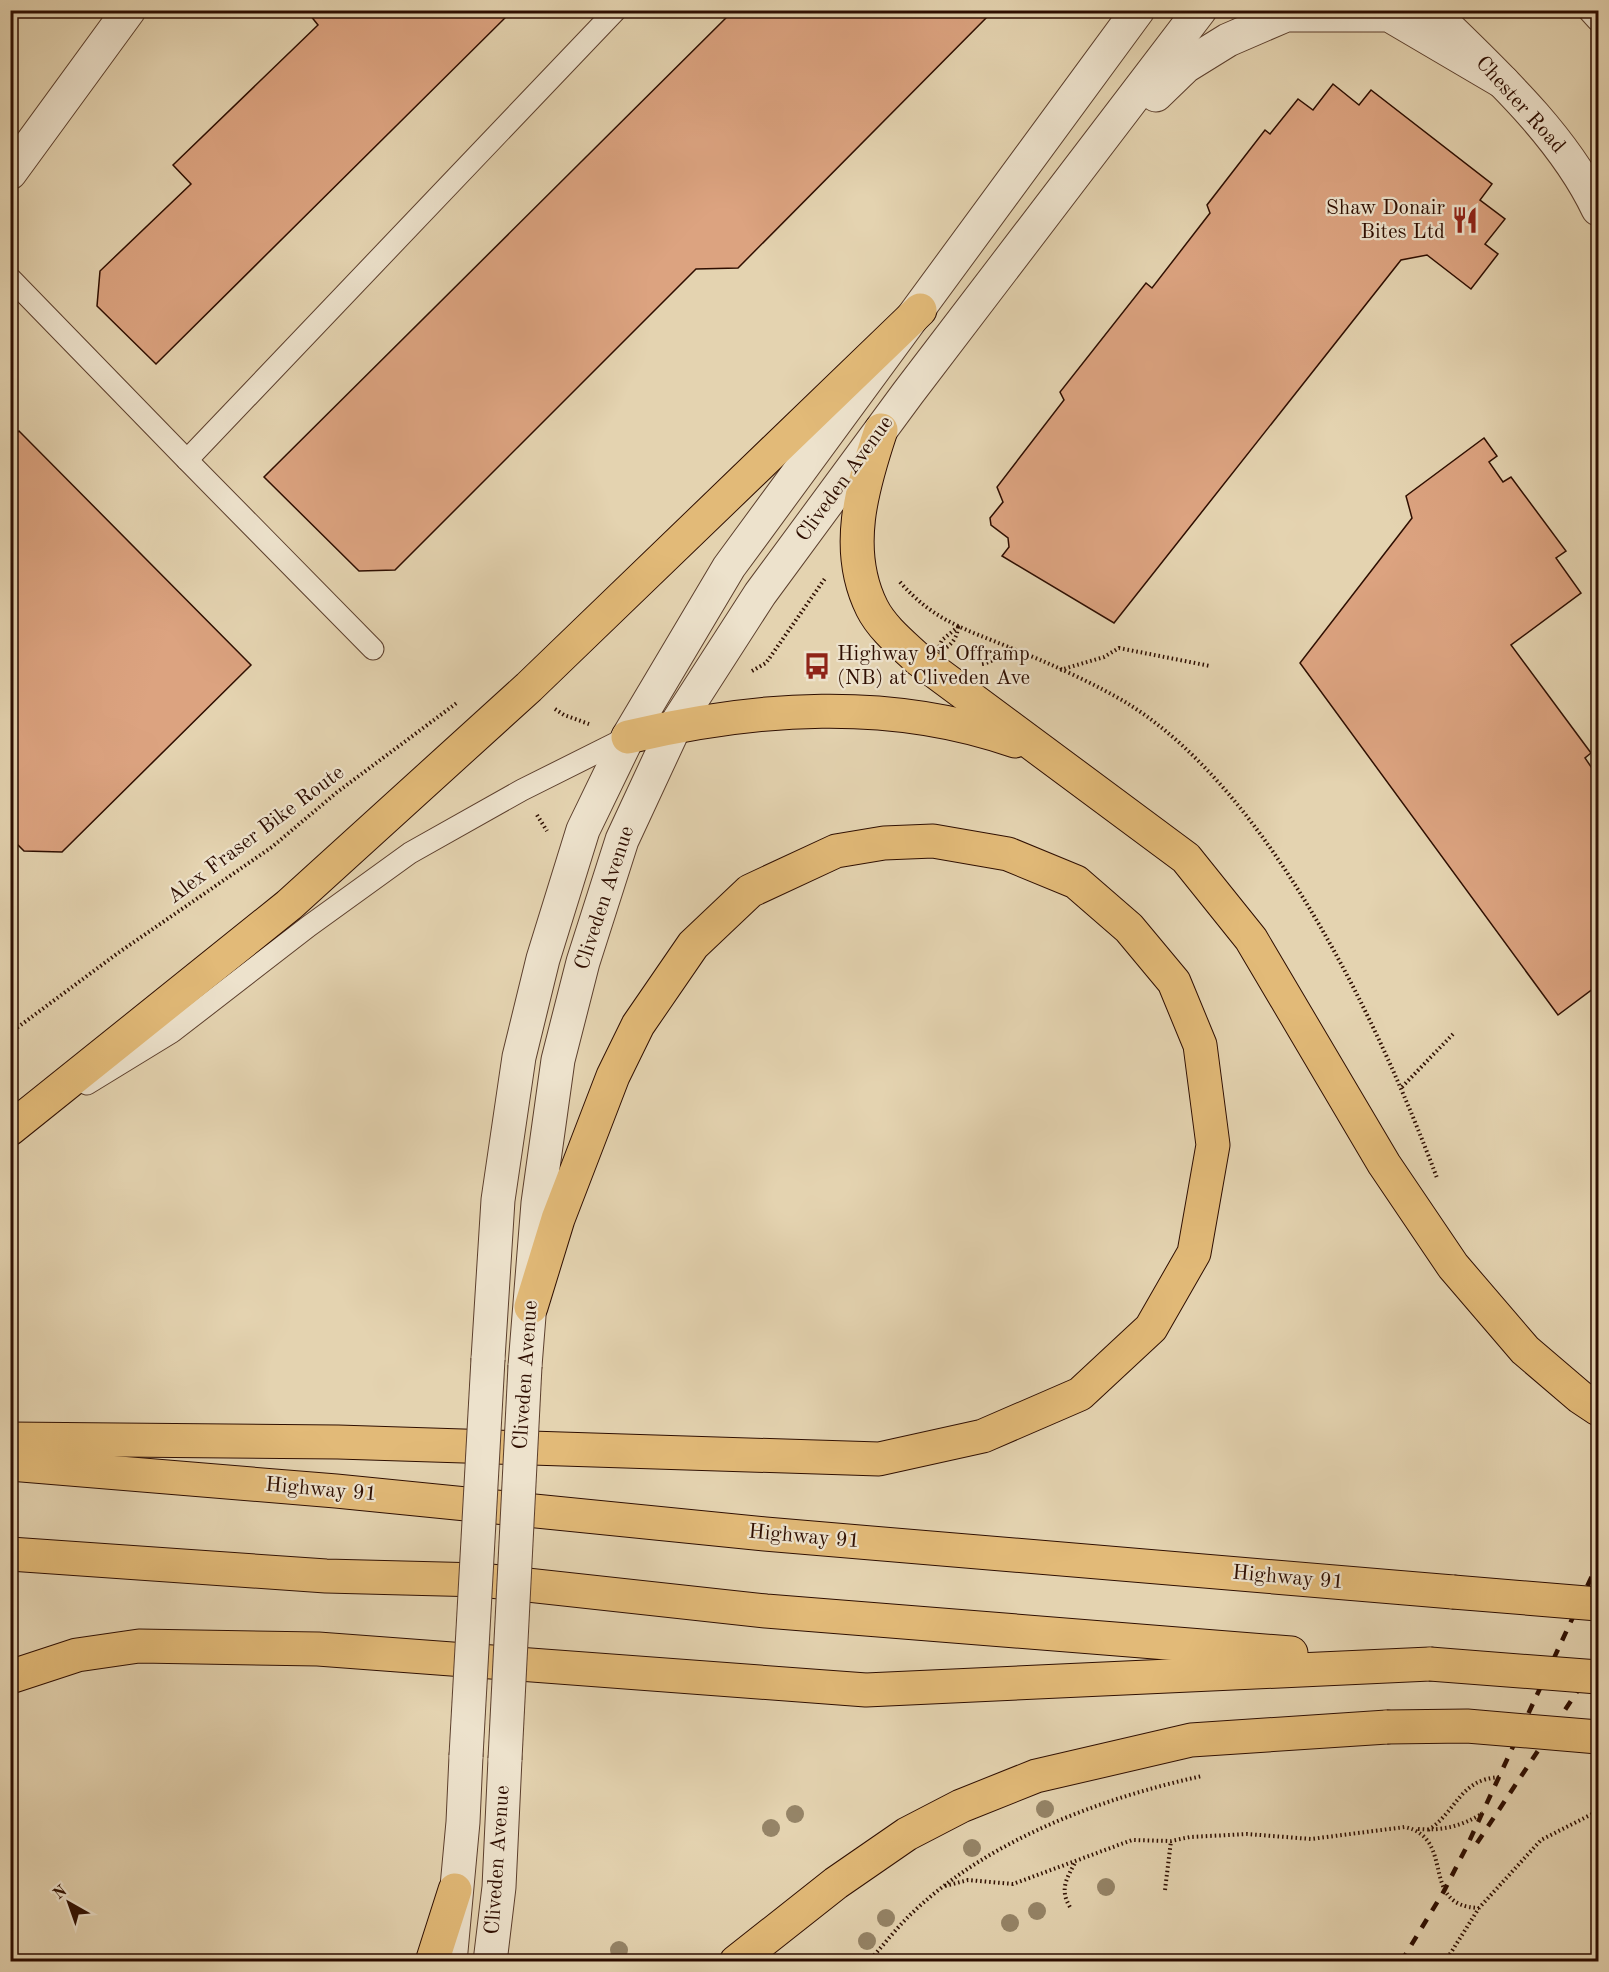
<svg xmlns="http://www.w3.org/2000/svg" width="1609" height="1972" viewBox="0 0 1609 1972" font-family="'Old Standard TT',serif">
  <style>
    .building { fill: #dca380; stroke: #2e0e01; stroke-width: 1.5 }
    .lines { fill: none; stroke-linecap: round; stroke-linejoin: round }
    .service-casing { stroke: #5c3f2d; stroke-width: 23 }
    .minor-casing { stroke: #5c3f2d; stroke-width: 35 }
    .tertiary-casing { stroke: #5c3f2d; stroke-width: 35 }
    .motorway-casing { stroke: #2e0e01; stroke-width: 35 }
    .path { stroke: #2e0e01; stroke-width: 4; stroke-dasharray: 1.5 3; stroke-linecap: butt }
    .service { stroke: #ede2cc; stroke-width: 21 }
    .minor { stroke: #ede2cc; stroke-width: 33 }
    .tertiary { stroke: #ede2cc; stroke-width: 33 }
    .motorway { stroke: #e2ba78; stroke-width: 33 }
    .rail { stroke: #2e0e01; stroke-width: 4.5; stroke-dasharray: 10 10; stroke-linecap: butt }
    .tertiary-bridge-casing { stroke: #5c3f2d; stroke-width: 35; stroke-linecap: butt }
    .motorway-bridge-casing { stroke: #2e0e01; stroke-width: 35; stroke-linecap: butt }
    .tertiary-bridge { stroke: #ede2cc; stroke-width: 33 }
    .motorway-bridge { stroke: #e2ba78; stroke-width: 33 }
    .tree { fill: #958467 }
    .labels { text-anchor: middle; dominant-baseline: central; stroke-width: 4.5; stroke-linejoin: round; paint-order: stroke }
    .street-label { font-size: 21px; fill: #2e0e01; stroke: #ede2cc }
    .poi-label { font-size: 21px; fill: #2e0e01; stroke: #ede2cc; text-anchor: end }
  </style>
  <rect width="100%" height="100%" fill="#e4d3b0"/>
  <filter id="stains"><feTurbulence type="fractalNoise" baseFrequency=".00333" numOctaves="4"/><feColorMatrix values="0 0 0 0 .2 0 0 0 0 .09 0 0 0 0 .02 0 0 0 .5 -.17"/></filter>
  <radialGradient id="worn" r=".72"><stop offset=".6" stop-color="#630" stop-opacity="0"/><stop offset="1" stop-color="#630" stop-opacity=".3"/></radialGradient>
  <g class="building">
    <path d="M306 10H513L156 364 97 306 100 271 191 184 173 165 318 25Z"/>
    <path d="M734 10H994L738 268 696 269 395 570 359 571 264 477Z"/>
    <path d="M1333 84 1359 105 1371 90 1492 184 1480 200 1505 219 1485 244 1498 254 1471 289 1427 255 1401 260 1114 623 1002 556 1009 547 1008 538 991 525 990 518 1003 502 997 487 1064 400 1060 392 1146 283 1152 288 1210 213 1207 205 1265 130 1270 134 1298 99 1313 110Z"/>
    <path d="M19 431 251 665 62 852 24 851 10 837V439Z"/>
    <path d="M1484 438 1497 456 1489 462 1503 482 1511 477 1566 551 1556 558 1581 593 1511 645 1591 753 1585 758 1598 777V985L1558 1015 1300 663 1412 518 1406 496Z"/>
  </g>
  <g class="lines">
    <defs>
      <g id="service">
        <path d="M1588 10 1598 21"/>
        <path d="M10 278 187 460 616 10"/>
        <path d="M187 460 373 649"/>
        <path d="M87 1084 172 1032 309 926 410 853 522 790 628 737"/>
      </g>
      <g id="minor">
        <path d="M1430 10C1490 69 1562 133 1598 209"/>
        <path d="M10 173 129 10"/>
      </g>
      <g id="tertiary">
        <path d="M1156 95 1186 66 1228 40 1286 15H1389L1503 82"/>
        <path d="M488 1359 498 1200 519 1057 543 959 583 830 628 737 729 567 1138 10"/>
        <path d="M525 1366 538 1203 558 1060 583 962 622 840 675 726 760 594 908 393 1200 10"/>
        <path d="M450 1962 463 1822 466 1756"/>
        <path d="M490 1962 499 1887 505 1759"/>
      </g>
      <g id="motorway">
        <path d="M881 430C862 487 843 550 872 608 882 628 902 644 918 659L1186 858 1251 939 1384 1164 1453 1266 1525 1350 1580 1397 1598 1409"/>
        <path d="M628 737C755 707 889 697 1015 741"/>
        <path d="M10 1129 289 905 529 687 920 310"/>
        <path d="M10 1439 338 1442 879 1459 983 1436 1080 1394 1151 1328 1194 1253 1213 1145 1200 1045 1174 982 1129 928 1076 882 1008 854 933 841 884 843 836 851 750 891 693 945 638 1025 613 1076 558 1219 531 1307"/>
        <path d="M10 1464 336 1491 765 1534 1453 1592"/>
        <path d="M10 1554 326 1576 481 1580 766 1611 1291 1653"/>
        <path d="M10 1677 77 1655 139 1646 318 1649 866 1690 1430 1664"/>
        <path d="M432 1962 455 1890"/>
        <path d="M736 1962 836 1883 907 1834 961 1806 1036 1776 1191 1740 1387 1727"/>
      </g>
    </defs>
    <use href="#service" class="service-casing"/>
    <use href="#minor" class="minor-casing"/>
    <use href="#tertiary" class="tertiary-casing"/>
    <use href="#motorway" class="motorway-casing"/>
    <g class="path">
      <path d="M900 582C934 621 965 629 1011 648 1047 662 1098 685 1130 705 1272 795 1379 1024 1437 1178"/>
      <path d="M958 627C957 640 949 648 937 652L942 640Z"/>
      <path d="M982 664C995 662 1000 652 1011 649"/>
      <path d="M1060 670 1104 657 1119 648 1210 666"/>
      <path d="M752 671 766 663 826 577"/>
      <path d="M555 709 564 715 589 724"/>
      <path d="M537 815 547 831"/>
      <path d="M10 1033 118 953 272 847 336 793 458 702"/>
      <path d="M1402 1087 1454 1033"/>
      <path d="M1418 1829C1443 1831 1462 1826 1483 1813"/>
      <path d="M1428 1830C1457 1812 1459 1779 1500 1777"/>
      <path d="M945 1886 968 1880 1013 1884 1132 1840 1171 1841 1190 1837 1247 1834 1311 1839 1405 1827C1457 1839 1418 1906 1479 1908"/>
      <path d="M1165 1890 1171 1841"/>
      <path d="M1070 1907C1059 1889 1067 1878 1076 1861"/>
      <path d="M868 1962C882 1947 894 1931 908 1917 985 1841 1098 1799 1202 1776"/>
      <path d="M1445 1962 1479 1908 1541 1840 1598 1811"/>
    </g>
    <use href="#service" class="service"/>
    <use href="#minor" class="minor"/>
    <use href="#tertiary" class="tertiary"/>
    <use href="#motorway" class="motorway"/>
    <g class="rail">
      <path d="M1477 1843 1598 1660"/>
      <path d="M1401 1962 1444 1891 1467 1846 1598 1563"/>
    </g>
    <defs>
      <g id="tertiary-bridge">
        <path d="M466 1756 488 1359"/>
        <path d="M505 1759 525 1366"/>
      </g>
      <g id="motorway-bridge">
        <path d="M1453 1592 1598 1604"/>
        <path d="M1430 1664 1598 1677"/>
        <path d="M1387 1727 1467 1726 1598 1737"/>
      </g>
    </defs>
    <use href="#tertiary-bridge" class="tertiary-bridge-casing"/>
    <use href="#motorway-bridge" class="motorway-bridge-casing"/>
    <use href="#tertiary-bridge" class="tertiary-bridge"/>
    <use href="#motorway-bridge" class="motorway-bridge"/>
  </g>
  <g class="tree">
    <circle cx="1045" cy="1809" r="9"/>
    <circle cx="795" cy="1814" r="9"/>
    <circle cx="771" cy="1828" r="9"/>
    <circle cx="972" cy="1848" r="9"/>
    <circle cx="1106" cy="1887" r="9"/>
    <circle cx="1037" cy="1911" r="9"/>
    <circle cx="886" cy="1918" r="9"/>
    <circle cx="1010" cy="1923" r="9"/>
    <circle cx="867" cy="1941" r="9"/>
    <circle cx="619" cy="1950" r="9"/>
  </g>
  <defs>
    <symbol id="restaurant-bare" viewBox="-9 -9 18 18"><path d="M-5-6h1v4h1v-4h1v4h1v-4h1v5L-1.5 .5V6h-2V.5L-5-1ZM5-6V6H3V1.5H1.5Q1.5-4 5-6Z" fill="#8f2418" stroke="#ede2cc" stroke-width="2.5" paint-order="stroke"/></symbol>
    <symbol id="bus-bare" viewBox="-9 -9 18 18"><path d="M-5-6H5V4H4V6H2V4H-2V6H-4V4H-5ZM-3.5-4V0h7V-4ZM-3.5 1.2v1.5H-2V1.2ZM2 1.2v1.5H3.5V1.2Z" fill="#8f2418" stroke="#ede2cc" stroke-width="2.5" paint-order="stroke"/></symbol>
  </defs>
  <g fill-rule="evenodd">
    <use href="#restaurant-bare" x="1446" y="201" width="38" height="38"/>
    <use href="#bus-bare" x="798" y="647" width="38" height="38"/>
  </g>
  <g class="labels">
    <g class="street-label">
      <text transform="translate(1520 105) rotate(48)">Chester Road</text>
      <text transform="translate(845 479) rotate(-54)">Cliveden Avenue</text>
      <text transform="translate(256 835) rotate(-37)">Alex Fraser Bike Route</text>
      <text transform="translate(605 898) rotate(-72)">Cliveden Avenue</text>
      <text transform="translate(526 1375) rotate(-86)">Cliveden Avenue</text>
      <text transform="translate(321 1490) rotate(5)">Highway 91</text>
      <text transform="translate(804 1537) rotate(5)">Highway 91</text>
      <text transform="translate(1288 1578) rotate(5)">Highway 91</text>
      <text transform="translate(498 1860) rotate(-86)">Cliveden Avenue</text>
    </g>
    <g class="poi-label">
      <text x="1445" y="208">Shaw Donair<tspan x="1445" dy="24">Bites Ltd</tspan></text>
      <text x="837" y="654" text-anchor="start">Highway 91 Offramp<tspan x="837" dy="24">(NB) at Cliveden Ave</tspan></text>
    </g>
  </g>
  <rect width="1609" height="1972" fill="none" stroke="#e4d3b0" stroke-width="36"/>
  <rect x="12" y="12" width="1585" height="1948" fill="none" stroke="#2e0e01" stroke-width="3"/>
  <rect x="18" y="18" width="1573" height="1936" fill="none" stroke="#2e0e01" stroke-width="1.5"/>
  <g transform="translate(69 1903) rotate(320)" stroke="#ede2cc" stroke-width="4.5" paint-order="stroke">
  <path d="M0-4.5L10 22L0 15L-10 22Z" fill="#2e0e01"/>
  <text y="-9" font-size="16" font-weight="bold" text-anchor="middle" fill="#2e0e01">N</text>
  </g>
  <rect width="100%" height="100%" filter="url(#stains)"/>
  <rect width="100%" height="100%" fill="url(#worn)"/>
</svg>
